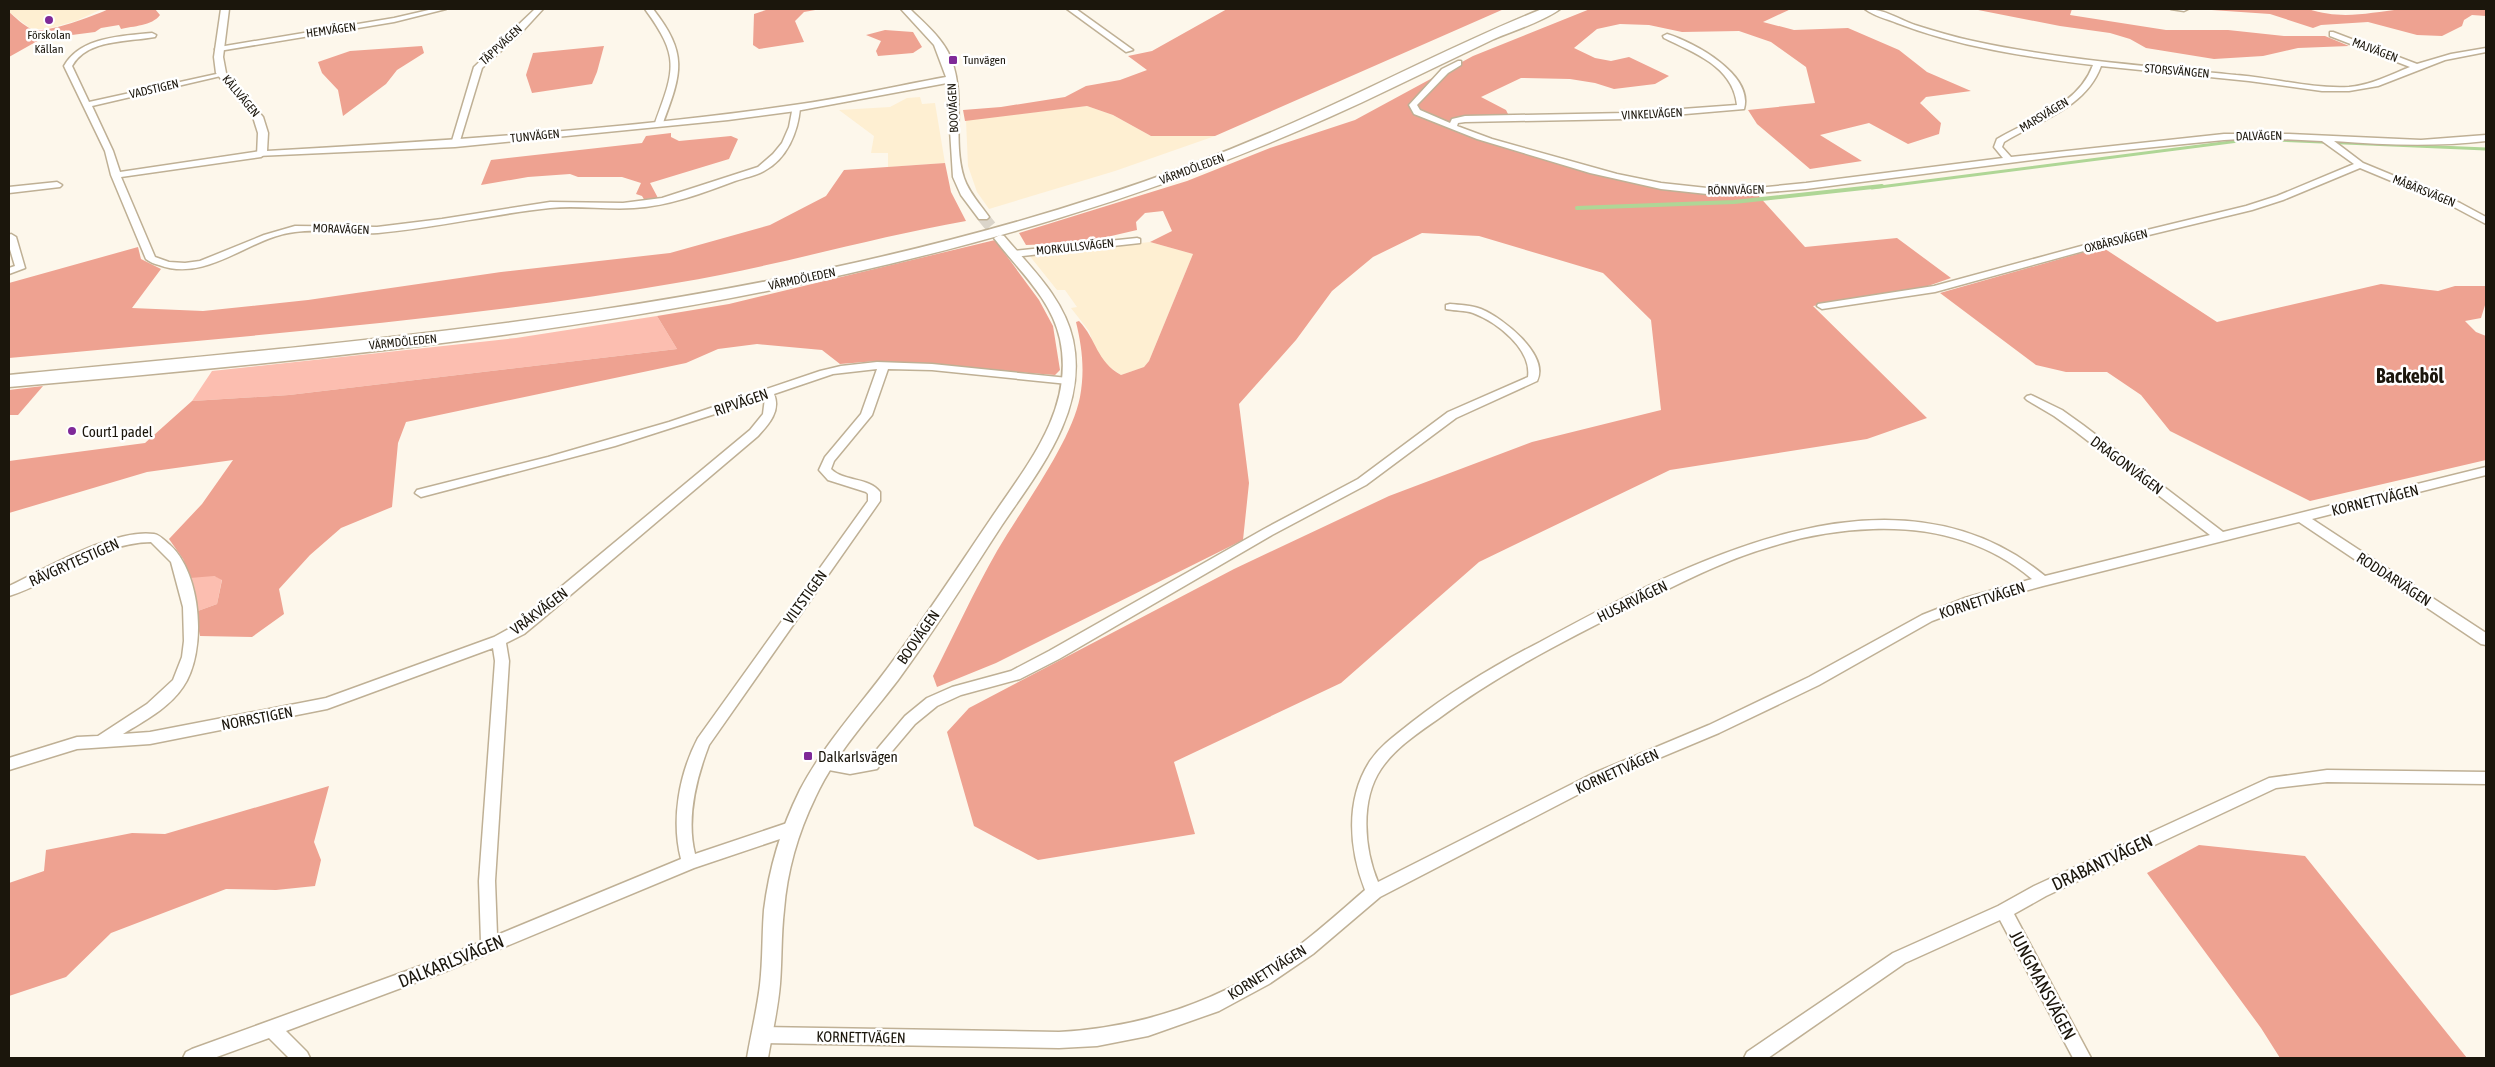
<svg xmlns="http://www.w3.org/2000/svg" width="2495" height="1067" viewBox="0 0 2495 1067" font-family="'Asap Condensed',sans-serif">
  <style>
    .built { fill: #feefd2 }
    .green { fill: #fcbeb0 }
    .forest { fill: #eea291 }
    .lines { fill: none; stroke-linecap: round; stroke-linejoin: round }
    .stream-far1 { stroke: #afd696; stroke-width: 3 }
    .stream { stroke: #afd696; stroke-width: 4 }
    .tertiary-tunnel { stroke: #dbd5ca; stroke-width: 12; stroke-dasharray: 12 6; stroke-linecap: butt }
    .minor-casing { stroke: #bfb095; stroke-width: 3 }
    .tertiary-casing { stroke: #bfb095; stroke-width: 3 }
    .motorway-casing { stroke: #bfb095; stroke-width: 3 }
    .minor { fill: #fff; fill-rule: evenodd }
    .tertiary { fill: #fff; fill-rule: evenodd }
    .motorway { fill: #fff; fill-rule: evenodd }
    .poi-dot { fill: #7f2998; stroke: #fff; stroke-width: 2 }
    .labels { text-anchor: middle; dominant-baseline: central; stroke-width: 5; stroke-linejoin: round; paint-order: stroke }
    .far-street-label { font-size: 12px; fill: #1b160c; stroke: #fff }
    .far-poi-label { font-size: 12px; fill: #1b160c; stroke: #fff }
    .street-label { font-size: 15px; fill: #1b160c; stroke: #fff }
    .poi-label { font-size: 15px; fill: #1b160c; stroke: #fff; text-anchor: start }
    .near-street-label { font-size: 18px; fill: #1b160c; stroke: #fff }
    .district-label { font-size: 20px; font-weight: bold; fill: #1b160c; stroke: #fff }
  </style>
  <rect width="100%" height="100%" fill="#fdf7eb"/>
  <g class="built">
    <path d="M9 9H102L76 21 46 29H31L9 12Z"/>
    <path d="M920 97 922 104 935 103 945 163 888 167V153H871L874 136 839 110 890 107 907 98Z"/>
    <path d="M1087 106 1113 115 1151 136H1215L1115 171 989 209 977 192 968 166 966 120Z"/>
    <path d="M1150 242 1193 254 1149 361 1144 367 1121 375 1104 363 1095 349 1089 331 1071 308 1077 307 1065 290H1057L1029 255Z"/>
  </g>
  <g class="green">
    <path d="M657 316 677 349 289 395 192 401 212 371 516 338Z"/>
    <path d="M194 576H214L222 579 217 604 195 612 190 578Z"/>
  </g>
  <g class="forest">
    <path d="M109 9H155L160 15C152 26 133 26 121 29L119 25 101 28 95 32 41 39 9 57V12C15 17 23 25 31 29 45 35 95 15 109 9Z"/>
    <path d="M769 9H821L804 12 795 21 804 42 759 49 753 45 754 14Z"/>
    <path d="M1227 9H1504L1215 136H1151L1113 115 1087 106 965 121 963 110 1001 107 1065 97 1086 86 1120 80 1147 70 1128 56 1152 51Z"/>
    <path d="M1590 9H1791L1763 22 1794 30 1848 28 1899 50 1927 72 1971 91 1926 97 1920 103 1941 123 1939 134 1908 144 1869 123 1820 135 1862 161 1810 169 1757 124 1748 110 1815 103 1806 67 1771 42 1739 31 1682 32 1649 25 1620 24 1597 29 1574 48 1595 58 1611 61 1629 57 1669 76 1655 84 1614 89 1595 83 1570 79 1521 78 1481 97 1506 110 1509 116 1467 115 1453 130 1562 164 1654 187 1697 193H1756L1805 247 1897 238 1951 278 1925 287 1813 306 1927 418 1867 439 1670 470 1479 562 1341 683 1174 762 1195 834 1038 860 974 826 947 732 969 708 1234 569 1389 496 1532 442 1661 410 1651 320 1603 273 1479 236 1422 233 1373 257 1332 291 1296 340 1239 404 1249 483 1243 540 996 663 937 687 933 676C954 635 974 591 997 551 1022 508 1071 443 1080 397 1085 370 1082 347 1076 322L1079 321C1097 340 1096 361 1121 375L1144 367 1149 361 1193 254 1150 242 1172 231 1163 211 1145 213 1136 222 1137 230 1081 243 1026 245 1019 233 1187 181 1270 148 1355 120 1473 56Z"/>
    <path d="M1973 9H2072L2070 15 2166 30H2228L2284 36H2325L2349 46 2298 48 2263 56 2214 59 2146 48 2130 39 2110 33 2060 26Z"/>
    <path d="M2197 9H2308C2342 20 2367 13 2402 9 2429 6 2459 9 2486 9V16L2472 15 2464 20 2462 26 2442 36 2417 35 2368 22 2321 25 2313 28 2270 14Z"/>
    <path d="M885 30 913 32 922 47 913 53 878 56 876 51 881 41 866 35Z"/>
    <path d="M422 46 424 53 397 70 386 84 343 116 338 90 322 73 318 62 350 51Z"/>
    <path d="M604 46 597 72 592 84 532 93 526 75 533 53Z"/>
    <path d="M671 133V137L679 141 731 136 738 139 729 159 650 183 658 198 645 201 642 196 636 194 641 183 622 177H578L570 174 528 177 481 185 491 160 642 143 646 136Z"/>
    <path d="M945 163 951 192 966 221C869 238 774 267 676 283 456 321 231 337 9 358V283L138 247 141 259 161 269 132 308 203 311 308 300 501 272 670 253 770 225 826 196 844 170Z"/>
    <path d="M995 240 1039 300 1053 326 1060 370 1055 375 877 361 840 364 822 350 757 344 718 349 686 363 406 422 398 443 392 507 341 528 310 555 279 589 284 614 252 637 200 636 195 612 217 604 222 580 214 576 190 578 183 559 169 539 202 504 233 460 147 472 9 513V461L145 443 192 401 289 395 677 349 657 316 729 304Z"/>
    <path d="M2102 247 2217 322 2381 284 2438 291 2455 286H2486V302L2481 318 2465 321 2476 332 2486 336V460L2310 501 2170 431 2141 395 2107 372H2066L2036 365 1940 293Z"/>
    <path d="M43 386 18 415H9V390Z"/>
    <path d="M329 786 314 842 321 860 315 886 276 890 226 889 111 933 66 977 9 996V883L44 871 46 850 132 833 165 834Z"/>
    <path d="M2199 845 2305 856 2467 1058H2280L2261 1028 2147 873Z"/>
  </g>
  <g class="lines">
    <path class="stream-far1" d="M1872 188 2254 139 2486 149"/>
    <path class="stream" d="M1577 208 1734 202 1882 186"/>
    <path class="tertiary-tunnel" d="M983 217 1000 238"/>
    <defs>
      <g id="minor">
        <path d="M433 9H446L394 22 219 51 215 49 219 47 394 18Z"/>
        <path d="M535 9H543L520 34 482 68 459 144 452 146 451 144 474 67Z"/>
        <path d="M645 9H653C688 54 682 72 663 123L659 126 655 123C675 69 680 57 645 9Z"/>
        <path d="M1067 9H1076L1133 50 1126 52Z"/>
        <path d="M1865 9C1882 8 1899 19 1915 25 1934 31 1954 37 1973 41 2060 60 2148 66 2236 75 2274 78 2311 89 2349 87 2371 85 2390 75 2410 67L2330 36V32H2333L2417 64 2451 54 2486 48V52L2445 60 2378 86 2349 91H2322L2249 81 2101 66C2086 108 2038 121 2004 142L2002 147 2011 157 2224 134H2289L2421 140 2486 135V141C2435 147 2385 145 2334 141L2363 163 2460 203 2486 217V224L2454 207 2360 168 2283 200 2252 210 2091 249 1935 292 1822 309 1817 306 1818 304 1934 286 2085 245 2246 206 2277 196 2354 164 2322 141 2257 138 2224 140 2064 156 1806 189 1757 193 1707 194 1661 189 1590 173 1477 139 1414 114 1409 105 1442 69 1458 61H1461V65L1448 73 1417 105 1420 110 1450 123 1452 119 1465 116 1627 113 1737 105C1733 66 1694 53 1664 38L1663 36 1667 34C1693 42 1754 74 1744 109L1627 119 1465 122 1458 123 1457 126 1492 139 1617 174 1661 183 1707 188H1757L1806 183 2003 158 1994 147 1997 139C2031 119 2078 106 2093 65 2027 57 1959 47 1897 23 1887 19 1874 16 1865 9Z"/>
        <path d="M2171 9H2188L2184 11Z"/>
        <path d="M152 33 156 35 155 37C128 42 87 39 72 66L89 102 221 73 225 75 92 106 113 151 120 172 261 151 265 154 261 157 121 177 155 257 169 262 185 263 200 261 264 235 295 226 377 227 442 219 550 202 623 203 662 198 758 167 773 154 782 143 789 127 793 106 800 108C798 132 787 159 764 171 755 176 744 178 735 181 703 193 669 206 634 208 606 210 578 205 550 208 493 214 436 228 378 233 351 235 323 228 295 232 249 237 208 283 159 265 154 264 150 262 146 259L111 175 105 151 64 66C80 37 122 36 152 33Z"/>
        <path d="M57 182 62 185 60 187 9 193V187Z"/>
        <path d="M11 234 16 237 25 268 9 274V268L15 266 9 246V235Z"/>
        <path d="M1137 238 1140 239V243L1013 257 1008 254 1013 251Z"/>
        <path d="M1450 304C1460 305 1471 305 1481 309 1503 318 1550 355 1537 381L1456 418 1366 485 1272 535 1059 659 1020 679 961 695 937 706 915 724 877 769 850 774 818 768 816 764 818 760 823 758 850 762 868 760 905 716 927 698 952 687 1011 671 1049 651 1264 529 1358 479 1448 412 1528 377C1532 349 1497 322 1473 313 1465 310 1455 311 1446 309V305Z"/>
        <path d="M877 362 932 364 1068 378 1074 381 1068 384 932 370 888 369 872 415 834 461 831 469C844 482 869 477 880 492V501L709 745C696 779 686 818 695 854L793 821 798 823 801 828 798 833 694 868 444 972 286 1031 307 1052 310 1058H289L269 1038 214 1058H183L186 1052 192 1049 434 961 481 942 479 881 495 661 493 648 327 709 150 744 77 749 9 770V758L77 737 98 736 147 704 173 680 182 657 184 641 183 607 171 562 151 542C97 543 57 581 9 596V586C45 569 115 528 154 534 160 535 165 541 170 545 202 574 207 652 183 687 169 708 144 721 123 734L150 732 326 698 494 637 514 626 750 430 763 414 765 398 615 446 421 497 415 493 417 490 548 457 669 422 820 371 841 366ZM877 369 861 414 825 457 819 470 828 480 866 492 868 494V501L698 738C679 774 671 820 681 859L497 935 495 881 509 661 506 643 524 634 541 620 758 436C769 424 781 411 774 394L833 374Z"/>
        <path d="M2031 395 2062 410 2083 425 2223 532 2486 467V475L2312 519 2486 633V645L2481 644 2299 522 2043 586 1974 605 1932 621 1819 685 1719 733 1602 782 1380 897 1313 954 1269 984 1219 1011 1148 1036 1097 1046 1059 1048 761 1043 755 1041 752 1035 755 1029 761 1027 1059 1032C1149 1027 1229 998 1301 944 1323 927 1344 908 1365 890 1349 849 1345 800 1370 761 1381 745 1397 734 1412 722 1452 691 1495 665 1540 642 1686 563 1894 451 2045 576L2210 535 2075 431 2054 416 2027 400 2025 398 2027 396ZM1873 529C1932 527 1987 541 2032 579L1965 598 1922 615 1809 677 1709 725 1592 774 1378 882C1364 849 1360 800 1381 769 1395 748 1418 733 1438 719 1498 674 1564 641 1631 607 1677 585 1723 560 1773 546 1805 536 1839 530 1873 529Z"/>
        <path d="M2327 770 2486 772V784L2327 782 2276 788 2046 896 2014 914 2091 1058H2073L2000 920 1905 963 1768 1058H1744L1747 1052 1893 953 1998 906 2034 886 2269 778Z"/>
      </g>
      <g id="tertiary">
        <path d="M221 9H229L223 57 226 73 263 117 268 133 267 151C443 141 619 130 794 105 845 98 896 86 946 77L934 45 901 9H910C923 22 939 35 948 52 968 92 951 137 964 178 969 193 980 204 989 217L987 219H979L961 195 953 177 947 83 796 111 728 120 455 147 257 156 258 133 253 117 216 73 214 57Z"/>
        <path d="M1000 235 1004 236C1030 267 1064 298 1073 340 1088 411 1039 470 1002 525 968 577 935 630 898 680 869 718 835 754 815 798 798 833 787 871 784 910 781 935 782 960 780 984 778 1009 772 1034 768 1058H747C751 1034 757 1010 760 985 763 960 762 935 764 910 769 869 781 828 800 790 823 746 857 709 887 669 923 621 956 570 990 520 1027 465 1075 409 1060 339 1051 298 1018 270 994 238Z"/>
      </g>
      <path id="motorway" d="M1542 9H1560C1542 22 1515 30 1494 39 1460 55 1426 72 1392 88 961 298 480 346 9 387V375C376 340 749 311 1101 196 1175 172 1247 144 1317 112 1392 78 1465 40 1542 9Z"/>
    </defs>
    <use href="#minor" class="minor-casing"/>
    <use href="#tertiary" class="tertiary-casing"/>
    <use href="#motorway" class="motorway-casing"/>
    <use href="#minor" class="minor"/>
    <use href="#tertiary" class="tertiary"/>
    <use href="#motorway" class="motorway"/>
  </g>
  <g class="poi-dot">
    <circle cx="49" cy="20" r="5"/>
    <rect x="948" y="55" width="10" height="10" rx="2.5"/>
    <circle cx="72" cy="431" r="5"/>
    <rect x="803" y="751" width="10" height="10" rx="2.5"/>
  </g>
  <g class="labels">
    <g class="far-street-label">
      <text transform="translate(331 30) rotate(-8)">HEMVÄGEN</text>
      <text transform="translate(501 45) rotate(-43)">TÄPPVÄGEN</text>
      <text transform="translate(2375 50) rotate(21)">MAJVÄGEN</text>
      <text transform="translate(2177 71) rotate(5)">STORSVÄNGEN</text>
      <text transform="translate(154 89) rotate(-13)">VADSTIGEN</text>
      <text transform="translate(241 96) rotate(50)">KÄLLVÄGEN</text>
      <text transform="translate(953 108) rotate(-93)">BOOVÄGEN</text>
      <text transform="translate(1652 114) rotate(-3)">VINKELVÄGEN</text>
      <text transform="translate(2044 115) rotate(-31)">MARSVÄGEN</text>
      <text transform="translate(535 136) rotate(-6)">TUNVÄGEN</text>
      <text transform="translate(2259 136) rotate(-1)">DALVÄGEN</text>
      <text transform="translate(1192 169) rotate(-20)">VÄRMDÖLEDEN</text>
      <text transform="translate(1736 190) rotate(-1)">RÖNNVÄGEN</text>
      <text transform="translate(2424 191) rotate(22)">MÅBÄRSVÄGEN</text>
      <text transform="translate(341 229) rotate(2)">MORAVÄGEN</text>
      <text transform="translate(2116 241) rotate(-14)">OXBÄRSVÄGEN</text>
      <text transform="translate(1075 247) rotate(-6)">MORKULLSVÄGEN</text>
      <text transform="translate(802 279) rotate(-12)">VÄRMDÖLEDEN</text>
      <text transform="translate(403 342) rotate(-6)">VÄRMDÖLEDEN</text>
    </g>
    <g class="far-poi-label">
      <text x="49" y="35">Förskolan<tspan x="49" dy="14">Källan</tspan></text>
      <text x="963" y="60" text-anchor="start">Tunvägen</text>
    </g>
    <g class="street-label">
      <text transform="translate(741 402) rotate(-19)">RIPVÄGEN</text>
      <text transform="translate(2127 465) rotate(37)">DRAGONVÄGEN</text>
      <text transform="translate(2375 500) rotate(-14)">KORNETTVÄGEN</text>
      <text transform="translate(74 562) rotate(-24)">RÄVGRYTESTIGEN</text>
      <text transform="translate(2394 579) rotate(33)">RODDARVÄGEN</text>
      <text transform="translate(805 597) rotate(-54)">VILTSTIGEN</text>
      <text transform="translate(1982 600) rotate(-18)">KORNETTVÄGEN</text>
      <text transform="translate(1632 601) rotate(-26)">HUSARVÄGEN</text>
      <text transform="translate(539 611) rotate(-37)">VRÅKVÄGEN</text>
      <text transform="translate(918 637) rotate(-55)">BOOVÄGEN</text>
      <text transform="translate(257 718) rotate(-11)">NORRSTIGEN</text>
      <text transform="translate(1617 771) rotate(-24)">KORNETTVÄGEN</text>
      <text transform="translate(1267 972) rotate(-32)">KORNETTVÄGEN</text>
      <text transform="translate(861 1037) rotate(1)">KORNETTVÄGEN</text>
    </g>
    <g class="poi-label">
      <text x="82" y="431">Court1 padel</text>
      <text x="818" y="756">Dalkarlsvägen</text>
    </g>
    <g class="near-street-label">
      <text transform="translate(2102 862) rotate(-25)">DRABANTVÄGEN</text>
      <text transform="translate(451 961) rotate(-22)">DALKARLSVÄGEN</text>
      <text transform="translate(2043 985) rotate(62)">JUNGMANSVÄGEN</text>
    </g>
    <g class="district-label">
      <text x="2410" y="375">Backeböl</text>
    </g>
  </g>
  <rect width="2495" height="1067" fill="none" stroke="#1b160c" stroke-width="20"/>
</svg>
